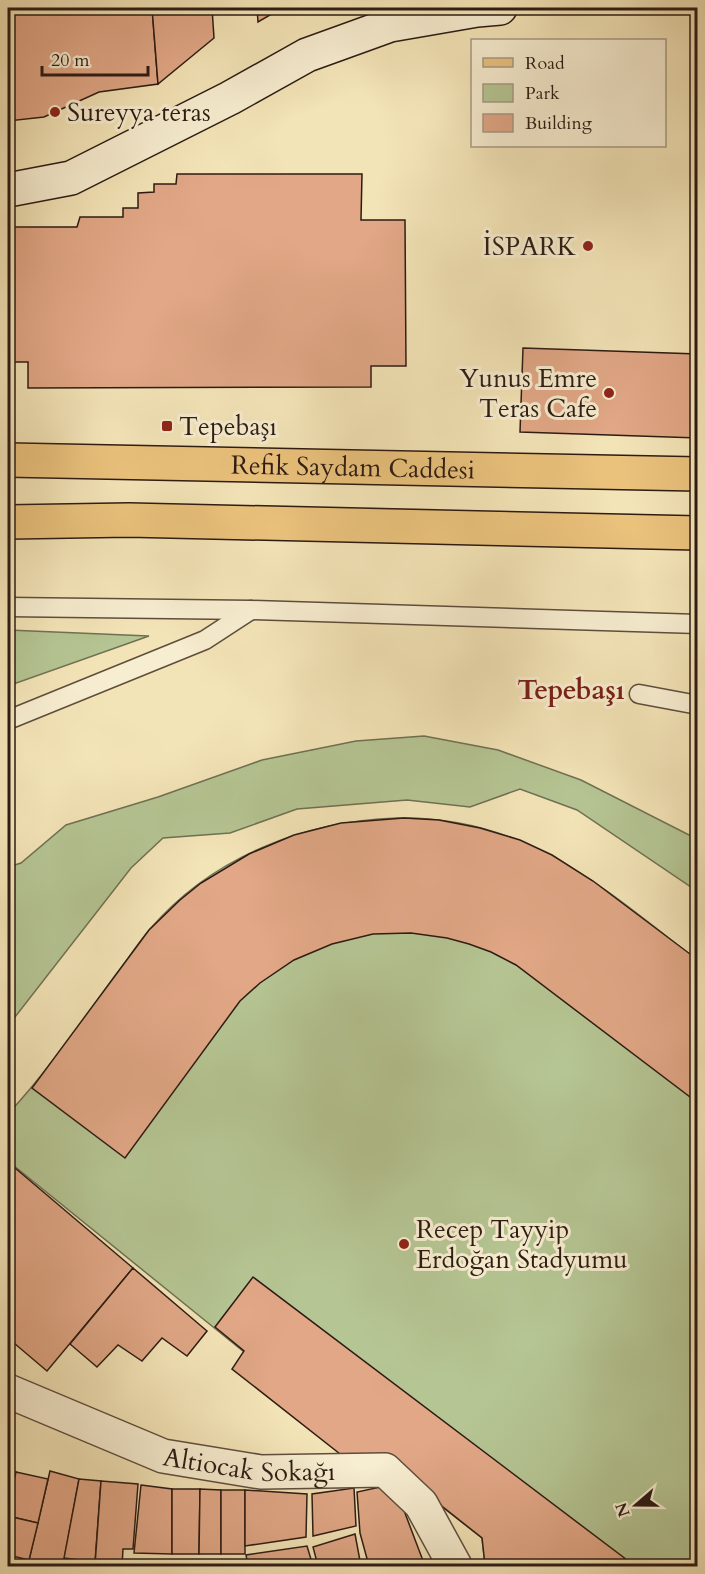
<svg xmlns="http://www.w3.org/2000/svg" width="705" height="1574" viewBox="0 0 705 1574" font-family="Cardo,serif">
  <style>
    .green { fill: #b5c593; stroke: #707053; stroke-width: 1.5 }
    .building { fill: #e1a786; stroke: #2c1b13; stroke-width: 1.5 }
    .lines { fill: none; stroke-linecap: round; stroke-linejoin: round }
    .lane-casing { stroke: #5e4d3c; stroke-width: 21 }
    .street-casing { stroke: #5e4d3c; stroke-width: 36 }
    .secondary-casing { stroke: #2c1b13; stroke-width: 36 }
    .primary-casing { stroke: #2c1b13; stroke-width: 36 }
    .lane { stroke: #f7edd0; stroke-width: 18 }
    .street { stroke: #f7edd0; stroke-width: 33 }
    .secondary { stroke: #f7edd0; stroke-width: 33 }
    .primary { stroke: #eac27c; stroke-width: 33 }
    .poi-dot { fill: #8f2418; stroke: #f7edd0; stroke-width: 2 }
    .labels { text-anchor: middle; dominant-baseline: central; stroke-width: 6; stroke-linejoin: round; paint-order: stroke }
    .poi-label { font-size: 26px; fill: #2c1b13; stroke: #f7edd0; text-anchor: start }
    .street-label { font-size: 26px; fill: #2c1b13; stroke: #f7edd0 }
    .quarter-label { font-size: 28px; font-weight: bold; fill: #7a1f14; stroke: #f7edd0 }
  </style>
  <rect width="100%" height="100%" fill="#f3e4b7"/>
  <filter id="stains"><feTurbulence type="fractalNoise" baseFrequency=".00333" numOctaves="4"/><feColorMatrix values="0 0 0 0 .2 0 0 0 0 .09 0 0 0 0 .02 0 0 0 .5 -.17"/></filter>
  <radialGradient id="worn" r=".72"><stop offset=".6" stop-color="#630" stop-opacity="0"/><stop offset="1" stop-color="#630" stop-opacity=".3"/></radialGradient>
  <g class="green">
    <path d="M8 630 149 636 8 686Z"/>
    <path d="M424 736 498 750 581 780 697 839V891L577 810 520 789 470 807 407 800 297 809 230 833 163 838 131 868 8 1026V867L21 863 66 825 158 797 262 760 356 741Z"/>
    <path d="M397 818C525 815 602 887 697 960V1566H488L485 1565 482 1538 244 1352 8 1161V1114C48 1071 82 1021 117 973 128 959 138 943 150 929 212 857 304 821 397 818Z"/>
  </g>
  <g class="building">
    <path d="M8 8H152L158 84 99 92 44 117 8 121Z"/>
    <path d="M152 8H212L214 38 158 84Z"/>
    <path d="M257 8H282L258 22Z"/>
    <path d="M177 174H362L361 220H405L406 366H371V387L28 388V362H8V227H77L80 217H123V208H138V193L154 192V184H176Z"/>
    <path d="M523 348 698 354V438L520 432Z"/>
    <path d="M404 818 439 820 480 828 520 840 552 855 593 881 698 960V1103L516 965 491 952 469 944 447 938 411 933 373 934 332 944 294 960 260 983 240 1001 125 1158 32 1088 149 930 180 900 201 883 249 854 294 835 341 823Z"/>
    <path d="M8 1162 133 1268 47 1371 8 1338Z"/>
    <path d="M133 1268 207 1331 187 1356 162 1338 142 1361 118 1345 97 1367 70 1344Z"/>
    <path d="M253 1277 635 1566H488L485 1565 482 1538 380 1457 354 1465 232 1369 244 1351 215 1327Z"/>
    <path d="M8 1469 16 1472 8 1507Z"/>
    <path d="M50 1471 79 1479 63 1566 29 1560Z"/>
    <path d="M16 1472 48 1479 38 1523 8 1516V1507Z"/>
    <path d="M79 1479 101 1481 95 1562 64 1558Z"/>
    <path d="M101 1481 138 1484 133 1549H123L122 1566 95 1565Z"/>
    <path d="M394 1484 425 1566H369L360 1533 357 1492Z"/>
    <path d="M141 1485 172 1489V1554L134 1553Z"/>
    <path d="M354 1488 356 1526 313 1536 312 1494Z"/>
    <path d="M172 1489H200L199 1554H172Z"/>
    <path d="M200 1489 221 1490V1554H199Z"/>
    <rect x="221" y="1490" width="24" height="64"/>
    <path d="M245 1490 307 1494 306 1537 245 1546Z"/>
    <path d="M8 1516 38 1523 29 1560 8 1555Z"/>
    <path d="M355 1534 361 1566H318L313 1547Z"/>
    <path d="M307 1546 313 1566H248L246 1555Z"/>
  </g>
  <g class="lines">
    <defs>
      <g id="lane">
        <path d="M8 607 251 610 698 624"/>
        <path d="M639 694 698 705"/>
        <path d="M8 720 205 640 251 610"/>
      </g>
      <g id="street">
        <path id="s1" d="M8 1391 163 1456 261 1472 385 1470 421 1504 455 1566"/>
      </g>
      <path id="secondary" d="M8 190 71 178 230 98 307 55 390 25 477 10 500 8"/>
      <g id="primary">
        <path id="s2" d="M8 460 698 474"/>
        <path d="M8 522 129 520 698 533"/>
      </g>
    </defs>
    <use href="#lane" class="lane-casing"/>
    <use href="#street" class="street-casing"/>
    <use href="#secondary" class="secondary-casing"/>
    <use href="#primary" class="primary-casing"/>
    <use href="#lane" class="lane"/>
    <use href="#street" class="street"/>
    <use href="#secondary" class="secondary"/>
    <use href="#primary" class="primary"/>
  </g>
  <g class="poi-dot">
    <circle cx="55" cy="112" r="6"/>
    <circle cx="588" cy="246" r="6"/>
    <circle cx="609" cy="393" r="6"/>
    <rect x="161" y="420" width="12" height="12" rx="3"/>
    <circle cx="404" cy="1244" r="6"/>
  </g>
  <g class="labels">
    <g class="poi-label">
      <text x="67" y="112">Sureyya teras</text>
      <text x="576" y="246" text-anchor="end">İSPARK</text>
      <text x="597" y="378" text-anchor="end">Yunus Emre<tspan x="597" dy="30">Teras Cafe</tspan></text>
      <text x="179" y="426">Tepebaşı</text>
      <text x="416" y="1229">Recep Tayyip<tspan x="416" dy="30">Erdoğan Stadyumu</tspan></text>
    </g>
    <g class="street-label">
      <text stroke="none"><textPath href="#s2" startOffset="345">Refik Saydam Caddesi</textPath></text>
      <text stroke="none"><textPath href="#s1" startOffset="255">Altiocak Sokağı</textPath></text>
    </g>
    <g class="quarter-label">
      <text x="571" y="690">Tepebaşı</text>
    </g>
  </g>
  <rect width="705" height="1574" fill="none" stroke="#f3e4b7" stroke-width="30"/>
  <rect x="9" y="9" width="687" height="1556" fill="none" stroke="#2c1b13" stroke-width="3"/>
  <rect x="15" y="15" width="675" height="1544" fill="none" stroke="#2c1b13" stroke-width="1.5"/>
  <rect x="471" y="39" width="195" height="108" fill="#f7edd0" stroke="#a69984" stroke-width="1.5"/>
  <rect x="483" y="58" width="30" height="9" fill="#eac27c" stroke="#a69984" stroke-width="1.5"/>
  <text x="525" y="69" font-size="18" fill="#2c1b13">Road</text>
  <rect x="483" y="84" width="30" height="18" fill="#b5c593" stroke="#a69984" stroke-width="1.5"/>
  <text x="525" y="99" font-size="18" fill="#2c1b13">Park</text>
  <rect x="483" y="114" width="30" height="18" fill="#e1a786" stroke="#a69984" stroke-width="1.5"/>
  <text x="525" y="129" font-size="18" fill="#2c1b13">Building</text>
  <g transform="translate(636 1505) rotate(250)" stroke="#f7edd0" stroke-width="4.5" paint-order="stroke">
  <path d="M0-4.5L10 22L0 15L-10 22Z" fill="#2c1b13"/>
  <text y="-9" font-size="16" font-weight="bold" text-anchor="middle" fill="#2c1b13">N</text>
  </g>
  <path d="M42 66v9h106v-9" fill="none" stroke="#2c1b13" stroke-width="3"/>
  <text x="51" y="66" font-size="18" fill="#2c1b13" stroke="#f7edd0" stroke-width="4.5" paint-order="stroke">20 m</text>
  <rect width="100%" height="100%" filter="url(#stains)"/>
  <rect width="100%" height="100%" fill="url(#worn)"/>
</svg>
